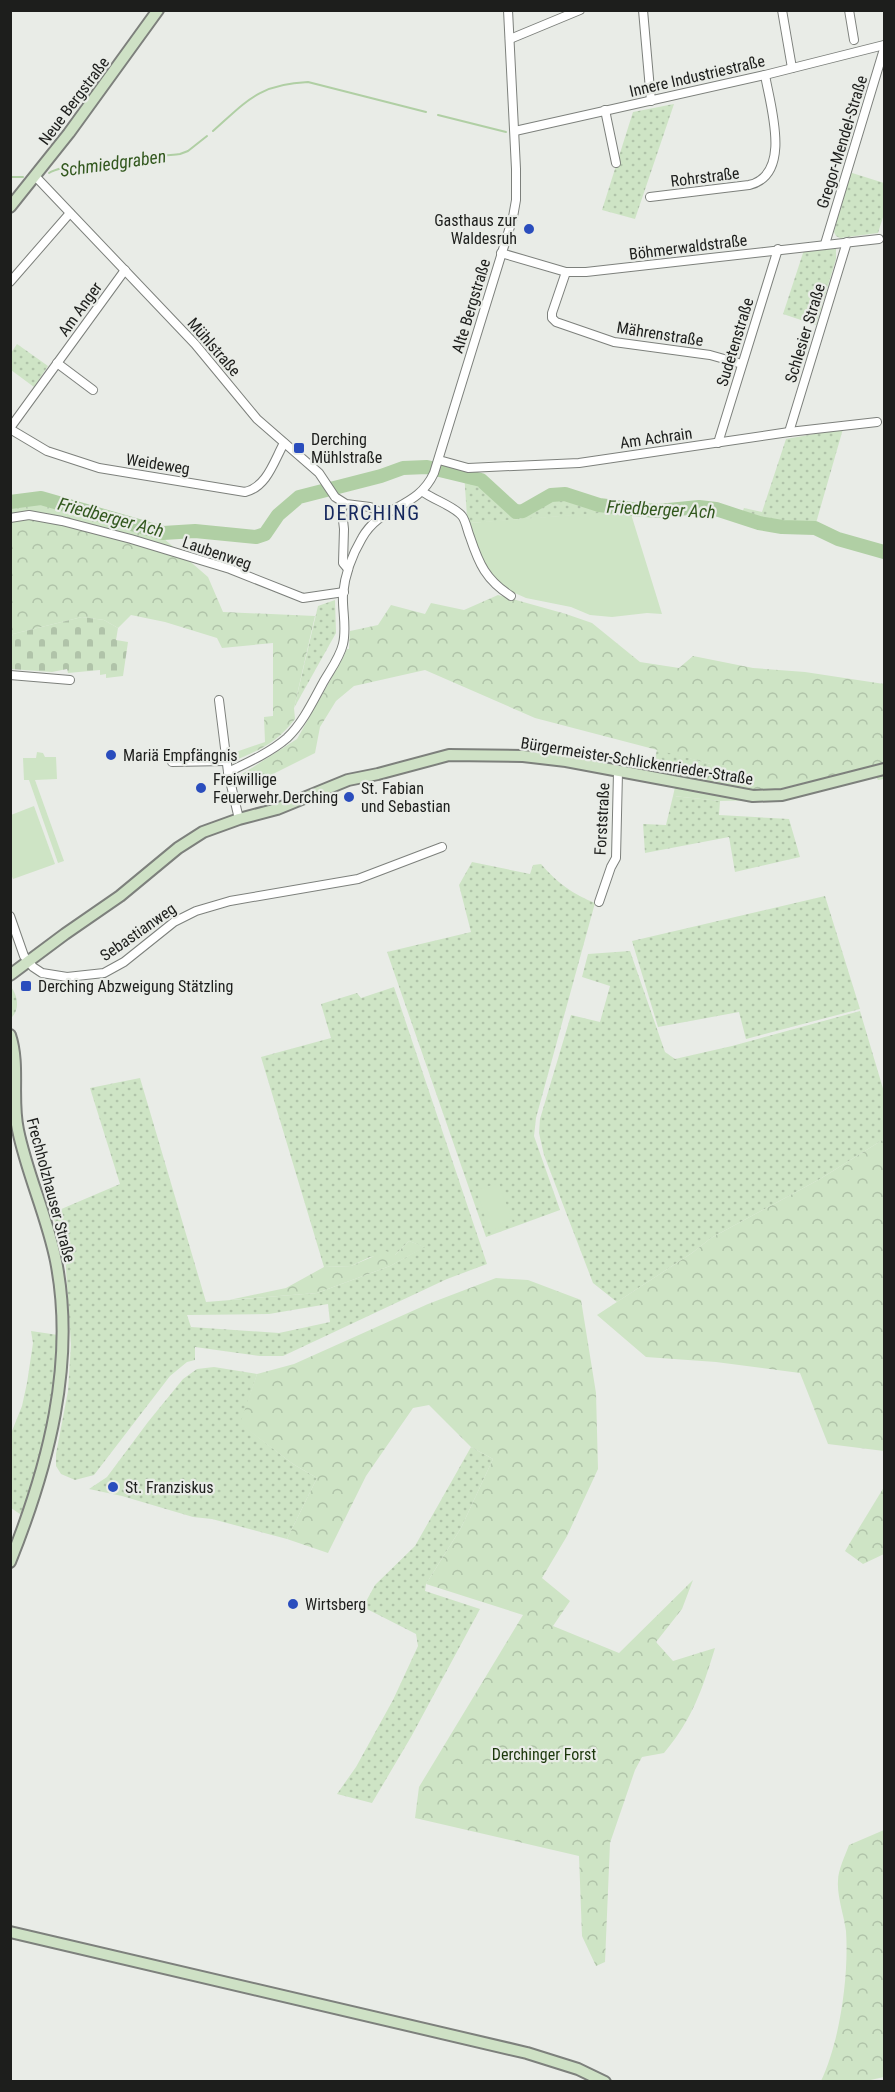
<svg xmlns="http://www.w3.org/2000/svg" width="895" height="2092" viewBox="0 0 895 2092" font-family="'Roboto Condensed',sans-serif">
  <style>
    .grass { fill: url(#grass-dots); fill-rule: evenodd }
    .forest { fill: url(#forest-crowns) }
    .cemetery { fill: url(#cemetery-stones) }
    .garden { fill: #cee4c5 }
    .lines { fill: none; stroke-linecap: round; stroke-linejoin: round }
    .stream { stroke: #b0cfa4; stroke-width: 2 }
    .river { stroke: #b0cfa4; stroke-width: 14 }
    .street-casing { stroke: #7d807c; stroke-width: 10 }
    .secondary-casing { stroke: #7d807c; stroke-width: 14 }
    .street { stroke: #fff; stroke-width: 8 }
    .secondary { stroke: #cee1c5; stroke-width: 10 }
    .poi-dot { fill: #2a4dbd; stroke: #e9ece7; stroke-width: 2 }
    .labels { text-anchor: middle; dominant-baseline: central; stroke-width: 4.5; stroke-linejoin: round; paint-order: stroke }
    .street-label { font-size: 16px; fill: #1d1e1c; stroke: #e9ece7 }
    .poi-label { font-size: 16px; fill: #1d1e1c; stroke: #e9ece7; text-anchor: start }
    .park-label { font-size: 16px; fill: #1b370b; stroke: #e9ece7 }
    .water-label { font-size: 18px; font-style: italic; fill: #32581e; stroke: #e9ece7 }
    .quarter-label { font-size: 20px; letter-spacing: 1.5px; fill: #15275d; stroke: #e9ece7 }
  </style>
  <defs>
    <pattern id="grass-dots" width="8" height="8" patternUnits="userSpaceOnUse" patternTransform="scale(1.5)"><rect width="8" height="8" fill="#cee4c5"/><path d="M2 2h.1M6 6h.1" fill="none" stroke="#b0c3a9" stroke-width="1.8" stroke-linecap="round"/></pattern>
    <pattern id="forest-crowns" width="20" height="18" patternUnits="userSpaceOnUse" patternTransform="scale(1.5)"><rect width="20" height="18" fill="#cee4c5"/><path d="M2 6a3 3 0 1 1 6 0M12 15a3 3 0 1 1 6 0" fill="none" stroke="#b0c3a9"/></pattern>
    <pattern id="cemetery-stones" width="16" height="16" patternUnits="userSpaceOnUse" patternTransform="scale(1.5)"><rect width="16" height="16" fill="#cee4c5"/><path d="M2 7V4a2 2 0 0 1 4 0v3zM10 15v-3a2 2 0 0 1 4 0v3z" fill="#b0c3a9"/></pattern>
  </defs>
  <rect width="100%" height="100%" fill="#e9ece7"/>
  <g class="grass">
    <path d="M674 104 635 219 602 210 633 112Z"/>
    <path d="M849 172 884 183V214L878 233 840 238 836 236 834 232Z"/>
    <path d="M833 247 836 249V259L816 325 783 314 804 250Z"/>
    <path d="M17 344 48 366 34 387 11 370V353Z"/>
    <path d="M843 429 816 523 784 522 742 513 744 508 762 512 786 439Z"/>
    <path d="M464 472 484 478 514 505 522 506 519 520 553 497H568L596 506 630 511 631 514C577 513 523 520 469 523L467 517Z"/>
    <path d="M335 600 336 633 294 708 318 606Z"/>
    <path d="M657 749 711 764 715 774 654 764Z"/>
    <path d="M673 796 720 801 719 815 789 819 800 857 735 872 729 837 645 853 643 824 666 825Z"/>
    <path d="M472 862 530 874 533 865 541 864C556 882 574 895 595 903L536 1118 534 1136 560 1210 486 1237 387 952 471 932 459 885Z"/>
    <path d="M825 896 860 1009 746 1039 739 1012 658 1027 632 941Z"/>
    <path d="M630 951 665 1052 675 1059 732 1046 860 1011 884 1092V1139L820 1179 711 1238 692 1253 617 1302 593 1283 544 1155 539 1133 540 1119 571 1015 600 1022 610 986 582 977 588 954Z"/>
    <path d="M11 987C18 996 20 1010 11 1018Z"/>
    <path d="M394 987 487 1264 447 1279 283 1356H260L195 1347V1360L187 1362 170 1376 94 1475 75 1480 61 1474 56 1466V1454L68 1391 71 1345 65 1253 52 1213 120 1184 90 1088 140 1078 206 1302 317 1293 390 1266 424 1247 409 1241 395 1255 370 1257 351 1266 324 1267 261 1057 331 1038 321 1004 357 993 361 998ZM328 1304 330 1322 279 1333 191 1327 187 1315 269 1314Z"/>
    <path d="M31 1331 58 1335 50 1412 43 1449 23 1516 11 1508 10 1436 22 1406 27 1383 33 1343Z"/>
    <path d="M214 1367 257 1374 241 1424 293 1464 317 1478 287 1539 212 1519 193 1517 122 1496 89 1489 107 1477 148 1422 183 1379 197 1369Z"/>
    <path d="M471 1447 493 1459 461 1528 426 1584 425 1591 480 1609 411 1737 372 1803 337 1794 356 1767 393 1700 418 1646 416 1634 363 1607 375 1585 415 1546Z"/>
  </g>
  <g class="forest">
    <path d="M41 502 155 531 208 577 223 612 315 616 294 708 295 719C277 743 258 751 231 762L230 754 265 742 264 717 273 716V643L222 648 217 638 165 622 131 615 118 628 104 620 82 617 13 634 11 639V505Z"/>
    <path d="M498 595 566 614 592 623 640 662 679 668 693 656 753 668 805 672 884 684V779L878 780 869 767 782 788 766 800 720 801 673 796 675 787 670 775 653 770 654 764 715 773 711 764 535 718 425 670 354 686 336 701 320 727 315 753 253 784 251 779 237 785 236 778 297 739 343 658 347 649H349L350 631 378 625 391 605 425 614 431 603 464 610Z"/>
    <path d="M884 1139V1451L828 1444 800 1373 716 1362 646 1357 597 1315 692 1253 711 1238 820 1179Z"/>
    <path d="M409 1241 425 1247 390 1266 317 1293 229 1300 286 1288 324 1267 351 1266 386 1251 395 1255Z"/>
    <path d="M496 1278 528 1280 581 1300 596 1393 598 1469 567 1536 542 1578 570 1601 553 1626 619 1653 693 1580 682 1609 656 1642 673 1661 715 1648C702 1690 693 1718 664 1753L642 1757 635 1770 610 1843 605 1962 596 1966 582 1936 579 1856 415 1818 419 1787 523 1615 426 1584 461 1528 493 1459 471 1447 429 1405 413 1408 366 1476 328 1553 287 1539 317 1478 293 1464 240 1424 257 1374 294 1364 428 1304Z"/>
    <path d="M884 1487V1554L863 1564 845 1551Z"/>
    <path d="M884 1830V2077L866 2081H821C840 2041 849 1976 846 1931 844 1915 837 1897 838 1881 838 1870 845 1856 849 1845Z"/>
  </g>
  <path class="cemetery" d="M82 617 104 620 118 628 116 640 128 642 123 676 106 678V674L100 675V670L68 673 67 669 52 672 11 669V639L13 634Z"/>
  <g class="garden">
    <path d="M599 513 631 514 662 614 647 613 612 617 590 615 571 607 526 598 501 587 483 562 469 523Z"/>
    <path d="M37 752 43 753 45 757H56L57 779 35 780 64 861 58 863 29 780H24L23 758H36Z"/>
    <path d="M34 806 55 864 13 879 10 872 11 815Z"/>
    <path d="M499 1183 513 1223 490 1231 476 1190Z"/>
  </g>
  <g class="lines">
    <g class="stream">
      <path d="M438 115 506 132"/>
      <path d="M213 131C247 101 259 84 308 82L426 112"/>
      <path d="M49 173C64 162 155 157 180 154L188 151 207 136"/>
      <path d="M10 177H23"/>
    </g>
    <path class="river" d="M10 502 41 498 163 533 195 531 256 537 265 534 278 515 299 497 381 476 403 468 427 467 481 480 516 512 523 511 551 495 565 494 599 505 632 509 658 511 699 507 716 509 759 523 782 527 815 528 838 539 884 552"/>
    <defs>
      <g id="street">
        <path d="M643 10 651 101"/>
        <path d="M782 10 792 68"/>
        <path d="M849 10 854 40"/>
        <path d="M510 39 580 10"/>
        <path d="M605 110 616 163"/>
        <path d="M515 131 765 75 884 45"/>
        <path d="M36 177 195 344 257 419 319 473 335 497 346 504 370 507 383 514"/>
        <path d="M650 197 749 185C793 175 770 105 765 75"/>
        <path d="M825 244 884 49"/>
        <path d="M501 253 566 272H586L879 239"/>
        <path d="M566 272 552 313V318L556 322 614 342 710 355 742 364"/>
        <path d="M10 282 70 213"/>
        <path d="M57 363 93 390"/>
        <path d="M10 428 125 270"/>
        <path d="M10 429 47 451 99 468 245 492C267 487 274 461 284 443"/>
        <path d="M789 432 847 242"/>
        <path d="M718 443 778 249"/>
        <path d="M439 460 468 468 579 463 789 432 877 422"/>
        <path d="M423 492C434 500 454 506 462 516 466 521 467 530 470 537 479 564 486 580 511 596"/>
        <path d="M341 502 344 529 343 563 348 569"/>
        <path d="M10 518 29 515 62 521 131 539 230 569 303 598 344 592"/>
        <path d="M10 675 70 680"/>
        <path d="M219 700 228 772 239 819"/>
        <path d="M172 762 226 761"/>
        <path d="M228 772C247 763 271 752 287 738 303 723 314 699 324 681 331 669 340 657 343 644 347 627 342 610 343 594 345 574 352 555 362 538 381 504 417 510 434 473L513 217 516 200V169L508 10"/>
        <path d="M599 902 611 867 616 858 618 772"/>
        <path d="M10 916 24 956 33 967 42 973 67 977 104 973 124 962 174 922 196 911 230 901 358 879 442 847"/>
      </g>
      <g id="secondary">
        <path d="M10 207 69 133 158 10"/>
        <path d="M10 975 65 934 120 896 178 848 203 832 239 819 277 809 348 780 378 774 449 755 523 756 566 761 753 796 782 795 884 769"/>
        <path d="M10 1035C20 1065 11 1099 18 1130 27 1174 47 1216 56 1261 76 1363 48 1467 10 1562"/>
        <path d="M10 1932 527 2053 578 2069 605 2082"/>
      </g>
    </defs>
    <use href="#street" class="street-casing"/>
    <use href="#secondary" class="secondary-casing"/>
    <use href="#street" class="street"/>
    <use href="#secondary" class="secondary"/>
  </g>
  <g class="poi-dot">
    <circle cx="529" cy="229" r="6"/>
    <rect x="293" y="442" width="12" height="12" rx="3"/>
    <circle cx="111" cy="755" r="6"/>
    <circle cx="201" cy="788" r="6"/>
    <circle cx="349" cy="797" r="6"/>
    <rect x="20" y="980" width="12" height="12" rx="3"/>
    <circle cx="113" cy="1487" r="6"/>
    <circle cx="293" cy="1604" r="6"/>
  </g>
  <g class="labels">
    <g class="street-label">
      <text transform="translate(697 76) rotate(-13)">Innere Industriestraße</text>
      <text transform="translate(74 101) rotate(-53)">Neue Bergstraße</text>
      <text transform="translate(842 142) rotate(-73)">Gregor-Mendel-Straße</text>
      <text transform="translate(705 177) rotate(-7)">Rohrstraße</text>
      <text transform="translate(688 247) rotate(-7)">Böhmerwaldstraße</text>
      <text transform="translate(471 306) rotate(-73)">Alte Bergstraße</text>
      <text transform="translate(80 309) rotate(-54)">Am Anger</text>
      <text transform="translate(805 333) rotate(-73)">Schlesier Straße</text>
      <text transform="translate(660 334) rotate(9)">Mährenstraße</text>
      <text transform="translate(735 342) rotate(-73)">Sudetenstraße</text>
      <text transform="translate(214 347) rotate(49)">Mühlstraße</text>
      <text transform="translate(656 438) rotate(-8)">Am Achrain</text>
      <text transform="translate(158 464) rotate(9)">Weideweg</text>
      <text transform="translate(217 553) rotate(19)">Laubenweg</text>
      <text transform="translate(637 761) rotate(9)">Bürgermeister-Schlickenrieder-Straße</text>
      <text transform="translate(602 819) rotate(-87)">Forststraße</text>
      <text transform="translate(138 932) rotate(-35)">Sebastianweg</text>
      <text transform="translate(51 1190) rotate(75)">Frechholzhauser Straße</text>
    </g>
    <g class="poi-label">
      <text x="517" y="220" text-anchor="end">Gasthaus zur<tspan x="517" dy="18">Waldesruh</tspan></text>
      <text x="311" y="439">Derching<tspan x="311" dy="18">Mühlstraße</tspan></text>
      <text x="123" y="755">Mariä Empfängnis</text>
      <text x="213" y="779">Freiwillige<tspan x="213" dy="18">Feuerwehr Derching</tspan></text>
      <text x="361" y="788">St. Fabian<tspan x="361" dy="18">und Sebastian</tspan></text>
      <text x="38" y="986">Derching Abzweigung Stätzling</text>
      <text x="125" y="1487">St. Franziskus</text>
      <text x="305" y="1604">Wirtsberg</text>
    </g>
    <g class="park-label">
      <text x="544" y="1754">Derchinger Forst</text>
    </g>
    <g class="water-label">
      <text transform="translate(113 163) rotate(-8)">Schmiedgraben</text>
      <text transform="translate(661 509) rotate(3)">Friedberger Ach</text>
      <text transform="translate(111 517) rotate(15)">Friedberger Ach</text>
    </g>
    <g class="quarter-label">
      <text x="372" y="513">DERCHING</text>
    </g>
  </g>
  <rect width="895" height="2092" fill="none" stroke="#1d1e1c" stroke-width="24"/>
</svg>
